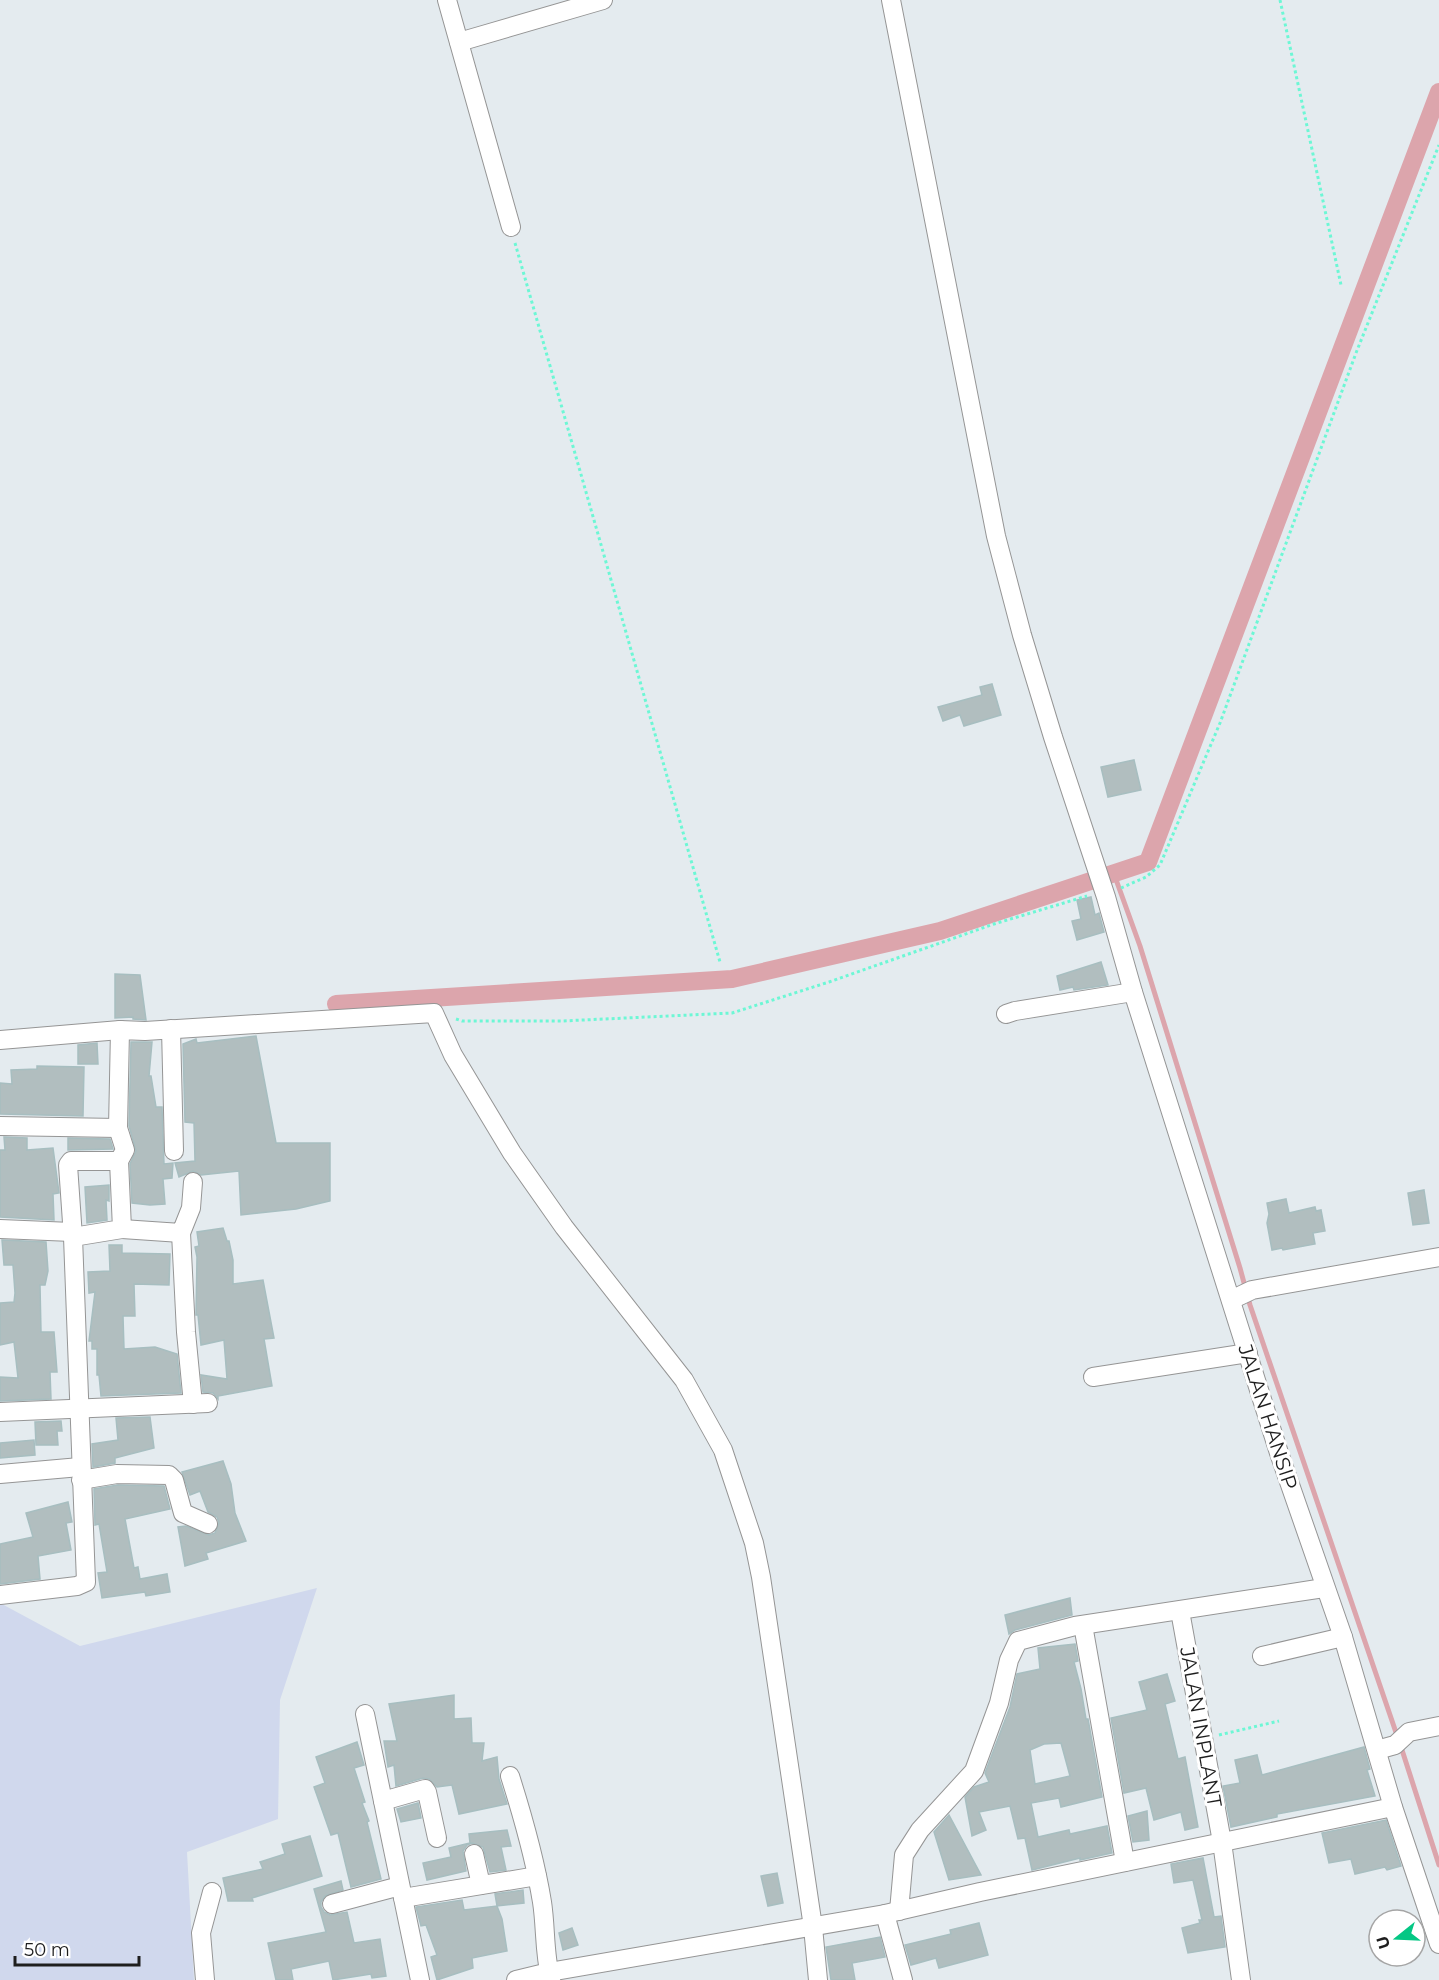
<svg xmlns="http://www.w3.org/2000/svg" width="1439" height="1980" viewBox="0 0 1439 1980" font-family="Montserrat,sans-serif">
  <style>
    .farmland { fill: #d0d8ed }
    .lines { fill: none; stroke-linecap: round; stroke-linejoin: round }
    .stream { stroke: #dca5ac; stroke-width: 5 }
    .canal { stroke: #dca5ac; stroke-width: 18 }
    .building { fill: #b1bebf; stroke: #a7bec0; stroke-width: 1.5; fill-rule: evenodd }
    .minor-casing { stroke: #959595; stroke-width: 20 }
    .path { stroke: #6df7d5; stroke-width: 3; stroke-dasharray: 3 3; stroke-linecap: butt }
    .minor { stroke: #fff; stroke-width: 18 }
    .labels { text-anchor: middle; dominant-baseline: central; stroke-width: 6; stroke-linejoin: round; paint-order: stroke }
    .street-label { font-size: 20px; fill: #1e1e1e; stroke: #fff }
  </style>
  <rect width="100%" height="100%" fill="#e4ebef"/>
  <path class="farmland" d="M317 1588 280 1700 278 1819 187 1852 194 1980H0V1603L80 1646Z"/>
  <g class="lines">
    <path class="stream" d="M1114 874 1140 946 1240 1268 1250 1305 1403 1753 1439 1865"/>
    <path class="canal" d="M336 1004 732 979 940 931 1148 862 1439 92"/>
  </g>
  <g class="building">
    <path d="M992 684 1001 715 964 726 960 715 943 721 938 707 982 695 980 687Z"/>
    <path d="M1134 760 1141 790 1108 797 1101 767Z"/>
    <path d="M1091 897 1095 915 1099 913 1104 932 1077 940 1072 921 1081 919 1077 900Z"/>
    <path d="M1101 962 1108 985 1074 990 1073 987 1060 990 1057 976Z"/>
    <path d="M115 974 140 975 146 1020 133 1019V1017L115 1018Z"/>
    <path d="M256 1036 276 1143H330V1201L296 1209 241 1215 239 1171 201 1175 193 1171 179 1177 175 1163 195 1161 194 1123 185 1122 183 1044 196 1039 197 1043Z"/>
    <path d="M131 1042H152L149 1076H151L156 1107H162L164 1164 173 1163 172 1178 163 1179 165 1204 150 1205 132 1203 130 1164 136 1151 129 1126Z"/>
    <path d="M97 1043 98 1064H78V1045Z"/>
    <path d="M37 1066 84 1067 83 1116 0 1114V1083L12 1084 11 1070 37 1069Z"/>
    <path d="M4 1137 27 1138V1150L53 1148 59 1193 53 1194 54 1220 0 1217V1150H5Z"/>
    <path d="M68 1138 110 1139 113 1149 68 1150Z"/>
    <path d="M109 1185V1201L106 1200 107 1220 87 1223 85 1187Z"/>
    <path d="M1424 1190 1429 1223 1413 1225 1408 1193Z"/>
    <path d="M1286 1199 1289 1213 1315 1207 1316 1211 1321 1210 1325 1231 1313 1233 1315 1244 1283 1250 1282 1248 1272 1250 1267 1223 1269 1214 1267 1203Z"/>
    <path d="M223 1228 227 1241H229L233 1260V1284L263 1280 274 1338 264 1339 272 1386 218 1396V1399L213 1393 203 1392 201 1375 227 1379 224 1340 201 1345 198 1315H196L197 1257 195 1247 199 1246 197 1232Z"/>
    <path d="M2 1240 46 1242 48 1271 45 1285H40L41 1332H54L57 1372H50L51 1399 0 1401V1377L18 1378 14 1342 0 1345V1303L14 1302 15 1293 13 1265H4Z"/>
    <path d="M109 1245H122V1253L170 1254 169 1285 134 1284 135 1316H123L124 1349 155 1347 177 1354 181 1393 101 1396 99 1375H97V1349H92V1341H89L95 1292 89 1293 88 1272 110 1271Z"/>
    <path d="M150 1417 154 1448 115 1458V1463L93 1467 92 1444 118 1440 116 1418Z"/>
    <path d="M61 1421 62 1431H57L58 1445H36L35 1422Z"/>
    <path d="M34 1440 35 1455 0 1458V1443Z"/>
    <path d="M223 1461 231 1484 235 1513 246 1541 206 1553 208 1559 185 1566 178 1527 186 1526 209 1535 215 1533 219 1523 217 1517 208 1512 200 1491 190 1495 182 1472Z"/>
    <path d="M118 1485 164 1486 170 1509 125 1519 134 1568 138 1567 140 1579 167 1574 170 1592 146 1596 145 1592 102 1598 98 1573 107 1572 99 1524 95 1525 94 1489Z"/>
    <path d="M68 1502 72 1522 66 1523 71 1550 38 1556 40 1579 0 1584V1544L33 1537 26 1513Z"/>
    <path d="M1070 1598 1072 1615 1015 1630 1009 1634 1005 1615Z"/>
    <path d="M1075 1644 1078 1661 1074 1662 1081 1689 1086 1719H1088L1102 1797 1061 1807 1059 1798 1031 1803 1038 1837 1069 1830 1070 1834 1107 1826 1112 1853 1080 1860V1858L1032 1870 1025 1838 1018 1839 1010 1806 979 1812 986 1830 972 1836 965 1797 974 1787 989 1782 985 1773 1010 1707 1017 1674 1040 1669 1038 1648ZM1061 1743 1070 1776 1035 1784 1030 1750 1044 1744Z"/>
    <path d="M1167 1674 1175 1701 1165 1704 1178 1759 1185 1757 1198 1827 1185 1830 1181 1812 1154 1820 1146 1788 1124 1793 1111 1718 1147 1710 1139 1682Z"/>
    <path d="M454 1695V1719L471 1718 472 1743H484L482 1761 497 1757 499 1779 507 1804 459 1814 452 1785 437 1787 429 1779 423 1778 396 1786 394 1765 388 1767 384 1741H397L389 1704Z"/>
    <path d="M357 1742 364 1765 354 1768 365 1802 362 1803 369 1821 367 1822 381 1879 351 1887 338 1833 331 1835 314 1787 325 1783 316 1757Z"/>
    <path d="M1364 1747 1370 1769 1367 1770 1375 1796 1277 1814V1817L1231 1827 1223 1786 1240 1783 1235 1760 1257 1755 1262 1775Z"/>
    <path d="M418 1803 421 1818 401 1822 397 1809Z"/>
    <path d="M1147 1811 1149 1840 1133 1842 1128 1816Z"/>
    <path d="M949 1815 981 1875 949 1880 934 1832Z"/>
    <path d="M1386 1820 1401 1866 1387 1870 1385 1867 1355 1874 1351 1859 1329 1863 1322 1833Z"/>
    <path d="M507 1830 511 1846 501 1847 506 1870 490 1872 483 1847 472 1843 467 1845 463 1851 466 1871 427 1880 423 1863 451 1857 449 1848 470 1843 469 1834Z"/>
    <path d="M310 1836 322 1876 252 1898 253 1901H228L223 1878 263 1869 260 1862 285 1854 282 1844Z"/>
    <path d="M1203 1858 1214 1917 1221 1916 1225 1947 1188 1953 1182 1928 1200 1923 1199 1920H1202L1193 1880 1174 1883 1171 1864Z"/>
    <path d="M777 1873 783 1903 768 1906 761 1876Z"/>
    <path d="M341 1881 343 1890 325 1896 321 1902V1907L324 1912 330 1915 347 1912 354 1943 380 1939 386 1976 372 1978 371 1974 333 1980 329 1961 291 1969 293 1980H276L268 1943 326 1932 314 1889Z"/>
    <path d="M523 1890 524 1903 497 1906 495 1894Z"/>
    <path d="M462 1900 464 1910 497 1906 502 1919 507 1951 472 1958 473 1968 437 1980 431 1957 437 1955 426 1925 421 1926 416 1907Z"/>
    <path d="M979 1923 988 1955 939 1968 936 1958 911 1965 905 1945 951 1934 950 1930Z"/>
    <path d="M572 1928 578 1945 563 1950 559 1933Z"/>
    <path d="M880 1937 885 1957 852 1963 855 1980H831L826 1947Z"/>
  </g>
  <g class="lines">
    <defs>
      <g id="minor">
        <path d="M447 0 511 227"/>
        <path d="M891 0 996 536 1022 635 1053 737 1106 897 1133 992 1279 1453 1343 1637 1393 1807 1439 1944"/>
        <path d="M459 42 603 0"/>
        <path d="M1006 1014 1015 1011 1133 992"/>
        <path d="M171 1029 174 1151"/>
        <path d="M0 1040 120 1030"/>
        <path d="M0 1126 118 1128"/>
        <path d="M0 1229 72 1232"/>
        <path d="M122 1229 181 1233 191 1208 193 1182"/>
        <path d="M181 1233 186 1332 193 1404"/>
        <path d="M73 1237 68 1165 71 1161H119"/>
        <path d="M1231 1300 1252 1290 1439 1257"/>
        <path d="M1093 1377 1248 1353"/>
        <path d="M0 1412 208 1403"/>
        <path d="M0 1474 80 1467"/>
        <path d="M81 1480 117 1474 169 1475 174 1480 183 1513 208 1524"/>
        <path d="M0 1595 77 1586 86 1582 73 1237 122 1229 119 1161 125 1150 118 1128 120 1030 145 1031 434 1013 453 1055 512 1153 564 1227 684 1380 723 1450 754 1543 761 1577 813 1927 818 1980"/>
        <path d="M1180 1611 1222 1842 1241 1980"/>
        <path d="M1083 1625 1125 1862"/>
        <path d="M1262 1656 1343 1637"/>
        <path d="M365 1714 420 1980"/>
        <path d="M1377 1750 1395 1745 1409 1732 1439 1726"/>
        <path d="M510 1776C523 1817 535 1859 542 1902 546 1927 544 1955 551 1980"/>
        <path d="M383 1801 425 1789 427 1792 437 1838"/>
        <path d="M474 1854 481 1885"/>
        <path d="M403 1898 537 1876"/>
        <path d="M332 1904 400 1886"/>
        <path d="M899 1911 904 1855 920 1830 974 1771 999 1703 1009 1660 1018 1641 1075 1626 1324 1588"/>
        <path d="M885 1914 903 1980"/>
        <path d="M205 1980 201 1933 212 1892"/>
        <path d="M516 1980 549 1972 885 1914 980 1892 1393 1807"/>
      </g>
    </defs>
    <use href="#minor" class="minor-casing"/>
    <g class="path">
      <path d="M1280 0 1341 285"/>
      <path d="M515 243 720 962"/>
      <path d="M1121 888 1146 877 1160 865 1220 723 1356 353 1439 145"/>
      <path d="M456 1019 462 1021H562L732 1013 829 982 994 924 1087 896"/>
      <path d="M1219 1735 1279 1721"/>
    </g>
    <use href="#minor" class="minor"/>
  </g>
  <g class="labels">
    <g class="street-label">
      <text transform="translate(1268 1417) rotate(72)">JALAN HANSIP</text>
      <text transform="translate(1201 1727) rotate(80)">JALAN INPLANT</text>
    </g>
  </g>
  <g transform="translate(1397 1938) rotate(252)"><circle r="28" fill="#ffffff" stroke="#a5a5a5" stroke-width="1.5"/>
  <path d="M0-4.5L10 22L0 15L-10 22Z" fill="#04c784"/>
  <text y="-9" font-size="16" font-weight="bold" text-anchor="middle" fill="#1e1e1e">U</text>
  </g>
  <path d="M15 1956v9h124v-9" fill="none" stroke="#1e1e1e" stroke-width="3"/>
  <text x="24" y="1956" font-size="18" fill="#1e1e1e" stroke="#ffffff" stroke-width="4.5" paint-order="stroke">50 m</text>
</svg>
